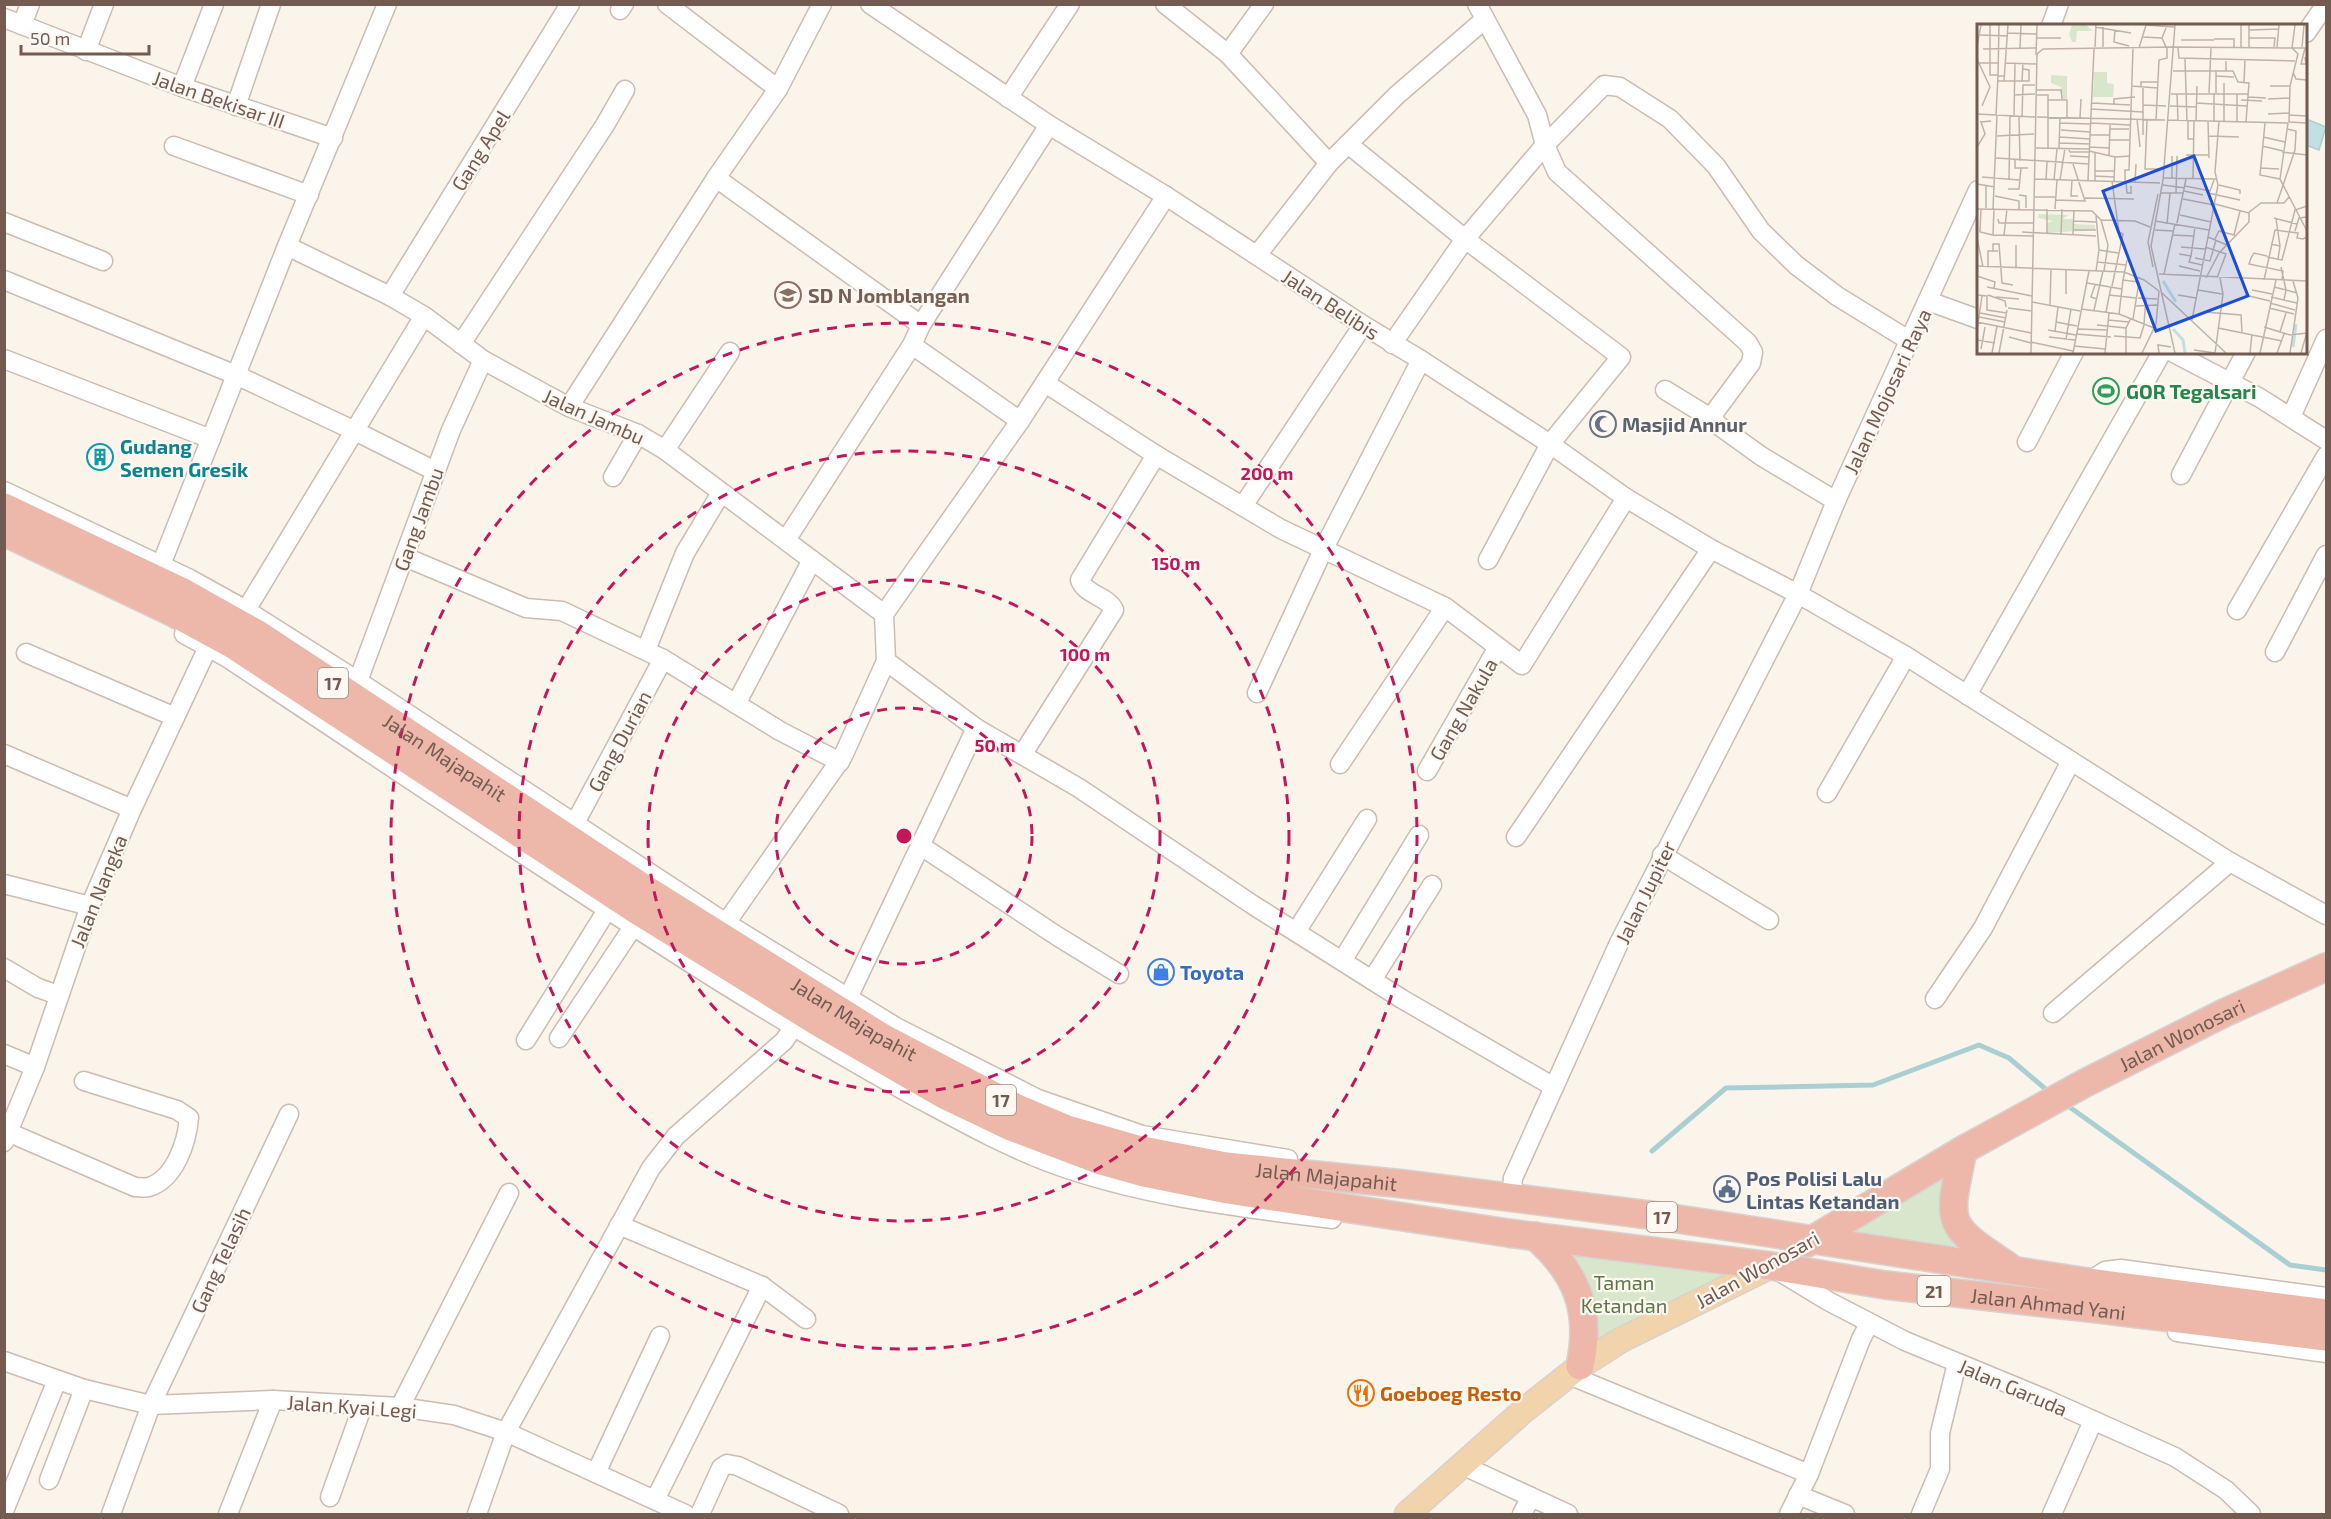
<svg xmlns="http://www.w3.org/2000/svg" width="2331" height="1519" viewBox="0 0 2331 1519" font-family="'Exo 2',sans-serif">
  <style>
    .green { fill: #d8e7cb }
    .water { fill: #c1e0e3; stroke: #a9cfd3; stroke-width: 1.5 }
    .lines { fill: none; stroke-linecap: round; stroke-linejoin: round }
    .stream { stroke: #a9cfd3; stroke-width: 5 }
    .minor-casing { stroke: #ccbcb2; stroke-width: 21 }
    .major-casing { stroke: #d8d1ce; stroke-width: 27 }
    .highway-casing { stroke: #d8d1ce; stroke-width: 30 }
    .minor { stroke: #fff; stroke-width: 18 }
    .major { stroke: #f1d3ac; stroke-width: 24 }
    .highway { stroke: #edb7a9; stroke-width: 27 }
    .ring { fill: none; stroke: #c2185b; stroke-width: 3; stroke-dasharray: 10 8 }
    .labels { text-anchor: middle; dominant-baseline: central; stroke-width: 4.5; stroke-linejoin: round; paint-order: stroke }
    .shield { fill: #fdf8f2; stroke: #9c8a81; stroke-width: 1.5 }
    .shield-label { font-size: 18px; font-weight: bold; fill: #735b51 }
    .street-label { font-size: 20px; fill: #735b51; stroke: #fdf8f2 }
    .education-label { font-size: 20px; font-weight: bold; fill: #785e54; stroke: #fdf8f2; text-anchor: start }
    .leisure-label { font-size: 20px; font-weight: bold; fill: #27864d; stroke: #fdf8f2; text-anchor: start }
    .worship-label { font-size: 20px; font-weight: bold; fill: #5b616d; stroke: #fdf8f2; text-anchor: start }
    .culture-label { font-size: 20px; font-weight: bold; fill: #0d838f; stroke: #fdf8f2; text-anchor: start }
    .shop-label { font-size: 20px; font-weight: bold; fill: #366cbe; stroke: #fdf8f2; text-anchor: start }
    .service-label { font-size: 20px; font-weight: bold; fill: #4e5e75; stroke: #fdf8f2; text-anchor: start }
    .park-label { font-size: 20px; fill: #5a784a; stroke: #fdf8f2 }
    .food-label { font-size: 20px; font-weight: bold; fill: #c56008; stroke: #fdf8f2; text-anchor: start }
    .inset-river { fill: none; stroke: #c1e0e3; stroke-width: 3 }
    .inset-road { fill: none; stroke: #c1b2a8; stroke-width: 1.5 }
    .view { fill: #1d4ed8; fill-opacity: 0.15; stroke: #1d4ed8; stroke-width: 3 }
    .inset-edge { fill: none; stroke: #735b51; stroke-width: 3 }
    .centre { fill: #c2185b; stroke: #fdf8f2; stroke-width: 3 }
    .ring-label { font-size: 18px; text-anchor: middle; font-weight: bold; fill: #c2185b; stroke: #fdf8f2; stroke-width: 4.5; stroke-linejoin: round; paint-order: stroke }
  </style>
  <rect width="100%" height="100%" fill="#fbf4eb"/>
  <g class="green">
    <path d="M1951 1168 1980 1257 1854 1231Z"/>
    <path d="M1559 1247 1751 1272 1595 1354Z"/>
  </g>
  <path class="water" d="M2306 119 2326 127 2319 150 2306 145Z"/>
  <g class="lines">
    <g class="stream">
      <path d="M2064 1103 2290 1265 2326 1270"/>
      <path d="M1652 1151 1726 1088 1873 1085 1979 1045 2009 1058 2049 1092"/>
    </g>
    <defs>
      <g id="minor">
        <path d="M667 4 778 89"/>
        <path d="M870 4 1049 125 1166 196 1363 325 1421 360 1550 444 1626 498 1711 549 1798 594 1906 656 2230 862 2326 915"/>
        <path d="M1165 4 1228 54"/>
        <path d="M1264 4 1228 54 1329 163"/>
        <path d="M1477 4 1537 115 1545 145 1557 172 1748 343 1753 352 1751 363 1714 413V420L1718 425 1761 456 1836 501"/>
        <path d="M620 10 624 4"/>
        <path d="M4 18 182 87 333 138"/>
        <path d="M22 25 30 4"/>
        <path d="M2051 26 2059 4"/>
        <path d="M2306 33 2326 4"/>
        <path d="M86 51 104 4"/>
        <path d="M182 87 214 4"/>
        <path d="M1008 98 1070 4"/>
        <path d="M236 106 271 4"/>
        <path d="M1348 144 1465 239 1621 357 1550 444 1488 560"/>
        <path d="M174 146 309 195"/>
        <path d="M716 178 921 325"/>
        <path d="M4 222 103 261"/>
        <path d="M287 246 390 296 424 316 483 360 523 382 569 407 638 434 665 450 884 614"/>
        <path d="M1257 255 1329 163 1397 95 1484 20"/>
        <path d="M4 280 236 375 355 431 435 471"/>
        <path d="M390 296 570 4"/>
        <path d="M1928 301 1978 319"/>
        <path d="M461 344 605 125 625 90"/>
        <path d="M1392 344 1465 239 1545 145 1604 85 1620 87 1670 119 1716 166 1761 231 1796 265 1837 296 1910 341"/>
        <path d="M912 345 1020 421"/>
        <path d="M2172 352 2260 398 2326 440"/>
        <path d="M4 359 211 439"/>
        <path d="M1045 383 1156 455 1281 529 1445 607"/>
        <path d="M1665 390 1714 420"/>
        <path d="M569 407 716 178 778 89 822 4"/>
        <path d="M2291 417 2326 339"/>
        <path d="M2027 442 2074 352"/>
        <path d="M665 450 730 352"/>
        <path d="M2181 475 2246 352"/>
        <path d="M613 477 638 434"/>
        <path d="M4 491 190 579 246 610 358 681 726 923 896 1027 1038 1099 1142 1135 1288 1159"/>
        <path d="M1243 506 1363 325"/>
        <path d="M786 540 912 345 921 325 1049 125"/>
        <path d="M405 557 526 608 562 611 663 659 780 731 840 762"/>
        <path d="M161 565 287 246 387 4"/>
        <path d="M246 610 424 316"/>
        <path d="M2237 610 2326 456"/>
        <path d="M184 634 226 657C391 766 555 878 722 983 785 1022 848 1060 912 1095 957 1119 1001 1144 1048 1162 1139 1196 1236 1207 1332 1219"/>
        <path d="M646 650 685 553 721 493"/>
        <path d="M2275 652 2326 555"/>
        <path d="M26 653 175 717"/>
        <path d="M886 661 976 728 1079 788 1253 905 1402 999 1554 1087"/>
        <path d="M358 681 451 430 483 360"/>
        <path d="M1257 693 1323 550 1421 360"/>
        <path d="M1967 695 2162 352"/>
        <path d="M736 704 812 560"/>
        <path d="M4 754 132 809"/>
        <path d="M1022 755 1114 610C1108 596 1085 595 1080 580L1156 455"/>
        <path d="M1340 764 1445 607 1522 665 1626 498"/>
        <path d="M1427 771 1498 647"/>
        <path d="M1827 793 1906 656"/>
        <path d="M575 823 663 659"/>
        <path d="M1516 837 1711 549"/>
        <path d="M921 846 1057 936 1119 974"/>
        <path d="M1662 855 1769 920"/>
        <path d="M4 884 90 906"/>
        <path d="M726 923 843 756 886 661 884 614 1020 421 1166 196"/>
        <path d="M1296 932 1367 819"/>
        <path d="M1342 961 1419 835"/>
        <path d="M4 968 38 988 58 995"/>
        <path d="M1372 980 1432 885"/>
        <path d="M848 998 976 728"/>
        <path d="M1935 999 1983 928 2071 761"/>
        <path d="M2053 1013 2230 862"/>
        <path d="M559 1038 633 927"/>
        <path d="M526 1040 607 910"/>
        <path d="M4 1054 35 1067"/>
        <path d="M10 1133 135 1187C139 1187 145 1188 149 1187 175 1179 187 1142 189 1118L177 1110 84 1081"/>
        <path d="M4 1142 35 1067 90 906 132 809 208 647"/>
        <path d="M1511 1198 1513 1178 1619 943 1798 594 1836 501 1978 190"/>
        <path d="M619 1225 762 1286 806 1319"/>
        <path d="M1780 1272 1828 1301 1905 1341 2048 1400 2175 1457 2226 1490 2251 1514"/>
        <path d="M2088 1282 2105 1271 2121 1269 2326 1297"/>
        <path d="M2177 1332 2326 1353"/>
        <path d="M4 1361 84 1389 151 1405 273 1400 400 1407 454 1415 506 1432 685 1514"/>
        <path d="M1569 1375 1809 1474"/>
        <path d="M400 1407 509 1193"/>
        <path d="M1462 1465 1568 1514"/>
        <path d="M596 1473 660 1336"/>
        <path d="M49 1480 84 1389"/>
        <path d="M1798 1495 1845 1514"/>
        <path d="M330 1497 363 1405"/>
        <path d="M655 1500 762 1286"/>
        <path d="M4 1511 57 1380"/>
        <path d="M111 1514 151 1405 289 1114"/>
        <path d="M228 1514 273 1400"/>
        <path d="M477 1514 506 1432 651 1168 676 1136 784 1041 793 1028"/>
        <path d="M700 1514 721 1468 727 1464 738 1466 839 1514"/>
        <path d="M1522 1514 1531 1497"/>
        <path d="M1789 1514 1809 1474 1861 1339 1869 1324"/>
        <path d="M1921 1514 1940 1469V1433L1957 1363"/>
        <path d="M2052 1514 2093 1421"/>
      </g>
      <path id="major" d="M1407 1514 1523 1411 1580 1366 1621 1340 1771 1266"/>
      <g id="highway">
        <path id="s1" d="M4 507 183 592 258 634 644 888 882 1037 1017 1108 1067 1129 1137 1149 1226 1166 1404 1184 1665 1217 2088 1282 2326 1313"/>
        <path id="s2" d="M4 532 174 613 233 645 633 908 819 1023 944 1095 1011 1127 1101 1161 1144 1173 1228 1190 1508 1233 1771 1266 1885 1285 2098 1309 2326 1337"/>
        <path d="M1963 1150C1948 1224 1943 1223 2008 1266"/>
        <path d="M1535 1236C1577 1273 1592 1311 1580 1366"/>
        <path id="s3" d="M1807 1243 1963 1150 2085 1083 2224 1013 2326 967"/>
      </g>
    </defs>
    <use href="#minor" class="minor-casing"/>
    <use href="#major" class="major-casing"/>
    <use href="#highway" class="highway-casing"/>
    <use href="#minor" class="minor"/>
    <use href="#major" class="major"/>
    <use href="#highway" class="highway"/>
  </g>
  <g class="ring">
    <circle cx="904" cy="836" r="128"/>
    <circle cx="904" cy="836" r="256"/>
    <circle cx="904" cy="836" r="385"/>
    <circle cx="904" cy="836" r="513"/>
  </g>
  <defs>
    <symbol id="school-ring" viewBox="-11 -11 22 22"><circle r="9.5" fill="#fdf8f2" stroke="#8d6e63" stroke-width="1.5"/><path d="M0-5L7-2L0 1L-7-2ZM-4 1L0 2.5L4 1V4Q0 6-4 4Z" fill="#8d6e63"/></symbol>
    <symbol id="stadium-ring" viewBox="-11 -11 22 22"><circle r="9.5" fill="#fdf8f2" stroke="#2e9e5b" stroke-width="1.5"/><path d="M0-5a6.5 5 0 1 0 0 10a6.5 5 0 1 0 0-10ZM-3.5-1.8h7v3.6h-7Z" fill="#2e9e5b"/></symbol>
    <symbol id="mosque-ring" viewBox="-11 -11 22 22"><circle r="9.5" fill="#fdf8f2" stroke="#6b7280" stroke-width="1.5"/><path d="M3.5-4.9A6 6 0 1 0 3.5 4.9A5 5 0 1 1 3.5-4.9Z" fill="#6b7280"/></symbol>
    <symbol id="building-ring" viewBox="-11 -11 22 22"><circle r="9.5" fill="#fdf8f2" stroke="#0f9aa8" stroke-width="1.5"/><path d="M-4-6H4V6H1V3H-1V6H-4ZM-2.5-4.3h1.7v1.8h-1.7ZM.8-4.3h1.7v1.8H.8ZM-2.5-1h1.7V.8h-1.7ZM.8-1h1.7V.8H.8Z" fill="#0f9aa8"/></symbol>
    <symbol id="shop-ring" viewBox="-11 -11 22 22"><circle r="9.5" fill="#fdf8f2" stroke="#3f7fe0" stroke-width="1.5"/><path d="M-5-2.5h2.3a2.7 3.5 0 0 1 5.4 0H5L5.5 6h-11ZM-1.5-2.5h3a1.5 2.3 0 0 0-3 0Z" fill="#3f7fe0"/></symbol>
    <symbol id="civic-ring" viewBox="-11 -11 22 22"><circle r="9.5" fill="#fdf8f2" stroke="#5c6f8a" stroke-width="1.5"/><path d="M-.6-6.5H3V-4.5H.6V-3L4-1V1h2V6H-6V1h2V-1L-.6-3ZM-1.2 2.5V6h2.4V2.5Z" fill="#5c6f8a"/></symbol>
    <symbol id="restaurant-ring" viewBox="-11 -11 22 22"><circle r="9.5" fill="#fdf8f2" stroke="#e8710a" stroke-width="1.5"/><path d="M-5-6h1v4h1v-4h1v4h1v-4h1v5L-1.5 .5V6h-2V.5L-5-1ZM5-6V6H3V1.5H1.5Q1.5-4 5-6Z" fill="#e8710a"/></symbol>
  </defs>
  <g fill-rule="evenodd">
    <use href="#school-ring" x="773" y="280" width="30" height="30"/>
    <use href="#stadium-ring" x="2091" y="376" width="30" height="30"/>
    <use href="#mosque-ring" x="1588" y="409" width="30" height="30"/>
    <use href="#building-ring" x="85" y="442" width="30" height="30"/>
    <use href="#shop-ring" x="1146" y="957" width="30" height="30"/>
    <use href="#civic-ring" x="1712" y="1174" width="30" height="30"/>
    <use href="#restaurant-ring" x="1346" y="1378" width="30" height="30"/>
  </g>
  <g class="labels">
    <g class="shield">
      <rect x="318" y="668" width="30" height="30" rx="4.5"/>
      <rect x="986" y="1085" width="30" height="30" rx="4.5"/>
      <rect x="1647" y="1202" width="30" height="30" rx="4.5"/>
      <rect x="1917.5" y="1276" width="33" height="30" rx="4.5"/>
    </g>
    <g class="shield-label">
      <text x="333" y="683">17</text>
      <text x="1001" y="1100">17</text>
      <text x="1662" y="1217">17</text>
      <text x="1934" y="1291">21</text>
    </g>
    <g class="street-label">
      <text transform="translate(219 99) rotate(19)">Jalan Bekisar III</text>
      <text transform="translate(480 150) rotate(-58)">Gang Apel</text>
      <text transform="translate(1331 304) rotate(33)">Jalan Belibis</text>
      <text transform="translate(1887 391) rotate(-65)">Jalan Mojosari Raya</text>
      <text transform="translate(594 416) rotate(24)">Jalan Jambu</text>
      <text transform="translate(418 519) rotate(-70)">Gang Jambu</text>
      <text transform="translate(1463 709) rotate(-60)">Gang Nakula</text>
      <text transform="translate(619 741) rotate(-62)">Gang Durian</text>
      <text stroke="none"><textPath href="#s1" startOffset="508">Jalan Majapahit</textPath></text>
      <text transform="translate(98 891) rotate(-68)">Jalan Nangka</text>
      <text transform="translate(1645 892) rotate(-64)">Jalan Jupiter</text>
      <text stroke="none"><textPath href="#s1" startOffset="994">Jalan Majapahit</textPath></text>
      <text stroke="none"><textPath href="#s3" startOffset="429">Jalan Wonosari</textPath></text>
      <text stroke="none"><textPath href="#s1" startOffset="1498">Jalan Majapahit</textPath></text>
      <text transform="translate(220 1260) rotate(-65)">Gang Telasih</text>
      <text transform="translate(1757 1269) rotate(-29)">Jalan Wonosari</text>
      <text stroke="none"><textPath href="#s2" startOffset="2226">Jalan Ahmad Yani</textPath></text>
      <text transform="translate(2013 1387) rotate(23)">Jalan Garuda</text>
      <text transform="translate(352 1406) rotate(4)">Jalan Kyai Legi</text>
    </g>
    <g class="education-label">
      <text x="808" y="295">SD N Jomblangan</text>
    </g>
    <g class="leisure-label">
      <text x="2126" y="391">GOR Tegalsari</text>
    </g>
    <g class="worship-label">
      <text x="1622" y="424">Masjid Annur</text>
    </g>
    <g class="culture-label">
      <text x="120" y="446">Gudang<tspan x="120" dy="23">Semen Gresik</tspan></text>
    </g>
    <g class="shop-label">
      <text x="1180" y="972">Toyota</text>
    </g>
    <g class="service-label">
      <text x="1746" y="1178">Pos Polisi Lalu<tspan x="1746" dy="23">Lintas Ketandan</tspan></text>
    </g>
    <g class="park-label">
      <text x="1624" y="1282">Taman<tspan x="1624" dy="23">Ketandan</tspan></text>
    </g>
    <g class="food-label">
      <text x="1380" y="1393">Goeboeg Resto</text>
    </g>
  </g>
  <g transform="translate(1977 24)">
    <rect width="330" height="330" fill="#fbf4eb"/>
    <path d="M95 1H109L116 7H100L99 18H95L92 10ZM117 48H130V59L137 60 136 73H116ZM74 51 90 52V75H85L84 63 74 59ZM62 190 92 191 85 195H96V200L118 201V206L70 209V199L76 197 61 194Z" fill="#d8e7cb"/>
    <path class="inset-river" d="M186 257 199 278M196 305 206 316 208 329M316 323 319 300"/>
    <path class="inset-road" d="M13 1V51H21M168 1 197 3M264 1V23M272 1V23M318 1 315 24H330M118 3 154 9M126 3V23M189 4 185 14 189 23M138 6 137 18 152 22M272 6 302 5M31 9 59 10M3 11 31 12M166 13 185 14M59 14H84M272 14H298L297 23M237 15H257V23M204 16H237M0 22 4 1M118 23 119 1M194 23 315 24 321 30 313 62 312 98M300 23 302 1M325 23 327 1M43 24 44 1M162 24 169 1M201 24 202 34 318 37M328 24 324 40H329L328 33M6 25 59 24M59 31 60 1M0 35 13 63 5 82M208 35 210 97M1 39H22M29 39 59 40M196 47H249V37M239 47V69M249 47H256L261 58 272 59 269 98M316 48 319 55 330 56M21 52 22 1M239 52 257 53M21 57H45L46 39M27 57 31 1M45 57H52V46L46 45M267 58 268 36M154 62 181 64M293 62H312M164 63V58H181M166 63V111M60 66H84L85 75M232 69 234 24M194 70H271M200 70 201 97M260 70V98M37 71 58 70M60 71H71V124M271 73 289 74M291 75 312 74M71 76H90V93M264 76 285 77M115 79 153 81M219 79 270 82M137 80V75L158 73M166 81 189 82M193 82 219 83M114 85 166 88M0 90 58 93M291 90 312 89M19 91 21 52H27M37 91 38 39M312 91 330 92M42 92 43 137M45 92 46 61H58M60 93 188 96M103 94 104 75M160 95 163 123M170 96 168 145H184M179 96 182 36 190 34V24M191 96 311 99 303 155 330 207M219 96 220 62M211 97V115H216M231 97 232 134M237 97V69M247 97V59M312 98 330 99M83 99 113 100M114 99 153 101M288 99 283 151 303 155M133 105H152M84 106 113 108M113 111H132M20 112 57 110M232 112 262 113M83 113 113 115M286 113 308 118M133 116H153M82 119 113 120M285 122 306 127M0 123 8 110 4 98 14 97M112 123 132 124M59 124 112 125M82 124 83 93M91 124 93 128H112M112 127 138 133 153 132M305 128 330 131M209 131H232M93 132 112 133M132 132 133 101M19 134 112 140M38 136V144H51M283 144 302 145M118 147H138M118 152 137 153M5 153 42 156M187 154 239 155M32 155 33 92M58 155 183 159M195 155V132M216 155 217 97M69 156 70 138M77 156 80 125M83 156 88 124M95 156 94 172H101M111 156 117 25M118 157V129M135 157 142 208 146 210 135 262M137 157 138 133M148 158V146H152L156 24M149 158 150 169H154V162M158 158 159 140M0 160 18 163M186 161 208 164M242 161 263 166V170M208 162 233 167 237 156M31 165H42L44 144M207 167 226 171M184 169H206M199 169 200 132M231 169 263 176M42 171 49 172V184M18 172 42 177V185M58 173H78M108 174 157 175M206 175 237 181M79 176 108 177 96 140M300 179 318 126 319 107 310 105M9 184V162M0 185 115 187 124 196 131 221 127 247M4 185 3 208 16 211 17 185M16 185 20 91M78 185 80 156M271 189 284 179H307L312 173M119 191 122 226M203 191 234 198M297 194 320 200M21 195 22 199H56M299 195 303 222M124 196 158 197 173 203M97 197 119 198M178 197 232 206M200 199 209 155M190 200 193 169M97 206H119M178 206 196 207M318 207 322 194 330 193M45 208 119 212M70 209V185M84 210 85 185M96 210 97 186M16 211 56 212M27 211 30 185M195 211 216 212M231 213 250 221M0 214 6 243M238 215 242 207 257 211 263 187M294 220 303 222 301 235M39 221V244M204 223 228 225M228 223 249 230 240 254M122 226 141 229M16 227V220H22L25 259 36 261M202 230 214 232 212 238 225 241M214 232 218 203M290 233 305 236 318 186 330 182M218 234 233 237 239 216M274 234 272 240 306 247 305 256M274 234 277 229 290 232M120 238 149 241M0 242 147 248 167 256 182 267M11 242V227H21M202 242 223 247M176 243 171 218 181 170M119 247 122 226M182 250 330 257M187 250 198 200M0 252 18 258 17 264M229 254 242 229 272 198V189L238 180M146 256 150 236M287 256 298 206 321 209 320 214 326 215 330 213M110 259 145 265M118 261 114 273 120 275M10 263 55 272M297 263 309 266 304 243M221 266 245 270M275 266 295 270M185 269 249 329M89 270V246M0 271 10 272V286L30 289M11 271 28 277 29 283M132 271 159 274M201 271 219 274M268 271 293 277M19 273 42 275M294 273 320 279M161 274 180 275M307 276 309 266 320 269M55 278 103 287M293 279 318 286M73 281 74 245M159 282 180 281M31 284 55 287M292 284 317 290M104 285 142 290 177 304M117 286 126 247M129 288 134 263M228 288 264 291 265 308M3 289 29 294M142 290 146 256 162 258M2 293 28 298M156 295 162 258M131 296 152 298M215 296 241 161 238 148 242 97M0 298 54 309M79 298 100 302M167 300 169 274M120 301 149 304M287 303 313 311 330 309M241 304 305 317M100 305 130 306M0 306 5 272M71 306 99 311M78 307 81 283M303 308 309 289M99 310 134 313M137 312 163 314 167 301M32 313 54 319M72 313 98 316M89 315 94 285M0 316 18 319M54 318 96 327M97 322 128 325M4 325 8 303M217 326 238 329M15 329 20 302M22 329 30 286M54 329 60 30 66 25 195 23M96 329 112 247M128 329 132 289M149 329V304L154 294M165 329 179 300 182 267M182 329 181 321 194 323M198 329 174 222 186 156 198 1M238 329 246 270 243 254M273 329 275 310M283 329 299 256M300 329 307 310M313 329 321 274 316 257M324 329 330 308"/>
    <path class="view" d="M217 132 271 272 179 307 126 167Z"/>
    <rect width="330" height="330" class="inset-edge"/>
  </g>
  <circle cx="904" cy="836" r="9" class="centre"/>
  <g class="ring-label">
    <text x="1267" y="480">200 m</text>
    <text x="1176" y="570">150 m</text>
    <text x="1085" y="661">100 m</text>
    <text x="995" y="752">50 m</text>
  </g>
  <rect width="2331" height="1519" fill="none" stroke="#735b51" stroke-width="12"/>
  <path d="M21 45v9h128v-9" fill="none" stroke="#735b51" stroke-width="3"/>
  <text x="30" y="45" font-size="18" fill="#735b51" stroke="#fdf8f2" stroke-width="4.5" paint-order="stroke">50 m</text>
</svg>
